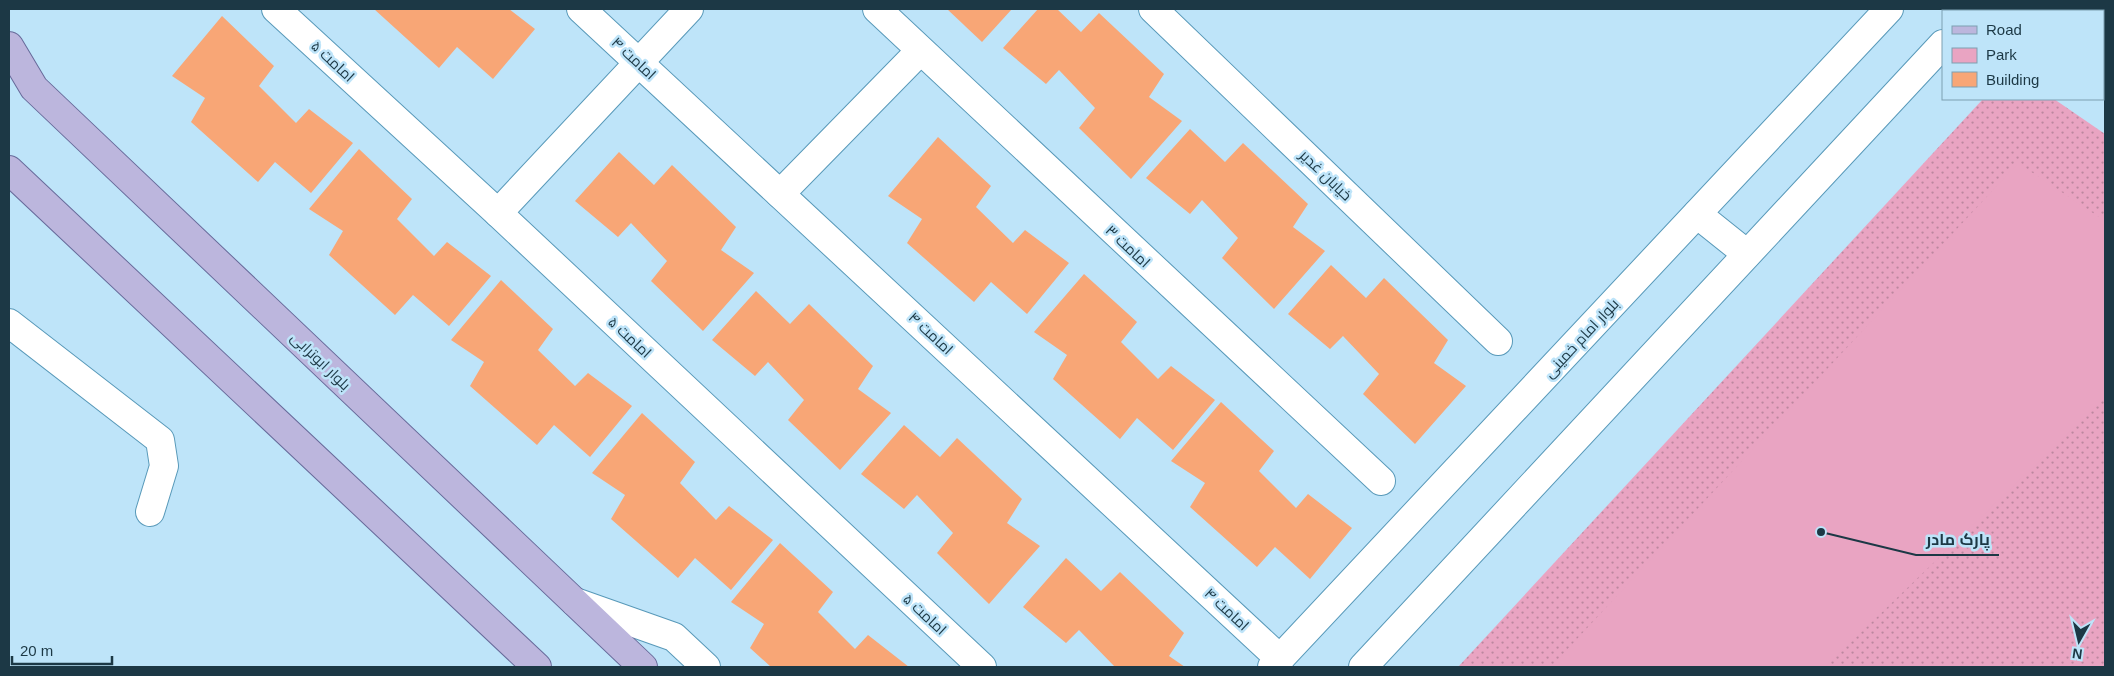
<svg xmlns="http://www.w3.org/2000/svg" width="2114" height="676" viewBox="0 0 2114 676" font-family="Helvetica,Cairo,sans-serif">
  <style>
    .grass { fill: url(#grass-dots) }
    .green { fill: #e9a4c2 }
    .building { fill: #f8a676 }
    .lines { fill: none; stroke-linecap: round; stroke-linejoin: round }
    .minor-casing { stroke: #5899b9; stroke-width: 30 }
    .major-casing { stroke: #676a9a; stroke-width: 30 }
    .minor { stroke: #fff; stroke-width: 28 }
    .major { stroke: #bcb6dd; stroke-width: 28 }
    .labels { text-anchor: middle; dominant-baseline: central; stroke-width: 5; stroke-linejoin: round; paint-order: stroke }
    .street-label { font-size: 15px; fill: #1c3845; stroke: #bee4f9 }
    .leader { fill: none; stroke: #1c3845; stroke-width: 2 }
    .callout-dot { fill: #1c3845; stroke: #bee4f9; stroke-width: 2 }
    .callout-label { font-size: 16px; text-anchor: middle; font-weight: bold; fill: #1c3845; stroke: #bee4f9; stroke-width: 5; stroke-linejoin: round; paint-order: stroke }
  </style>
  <defs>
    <pattern id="grass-dots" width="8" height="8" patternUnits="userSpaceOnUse" patternTransform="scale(1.25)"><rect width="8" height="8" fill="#e9a4c2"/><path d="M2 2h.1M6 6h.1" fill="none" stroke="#bc879f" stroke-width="1.8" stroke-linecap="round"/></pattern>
  </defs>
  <rect width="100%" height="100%" fill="#bee4f9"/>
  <path class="grass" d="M1983 99H2054L2105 134V667H1458Z"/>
  <path class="green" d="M2018 163 2105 221V398L1825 667H1551Z"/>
  <g class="building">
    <path d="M374 9H509L535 29 493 79 457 47 439 68Z"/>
    <path d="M947 9H1012L982 42Z"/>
    <path d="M1038 9H1057L1081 32 1099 13 1164 74 1149 97 1182 121 1131 179 1079 128 1095 108 1059 70 1046 84 1003 48Z"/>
    <path d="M222 16 274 66 259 86 296 123 309 109 353 143 311 193 275 162 258 182 191 122 205 98 172 76Z"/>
    <path d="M1190 129 1225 162 1243 143 1308 204 1293 227 1325 251 1274 309 1222 258 1238 238 1202 200 1190 214 1146 178Z"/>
    <path d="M938 137 991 186 976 207 1013 243 1025 230 1069 263 1027 314 991 282 974 302 907 243 922 219 888 196Z"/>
    <path d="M359 149 412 199 397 219 434 256 447 242 491 276 449 326 413 295 395 315 329 255 343 231 309 209Z"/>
    <path d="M619 152 654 185 672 165 736 227 721 250 754 273 703 331 651 281 667 261 631 223 618 237 575 201Z"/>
    <path d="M1331 265 1366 298 1384 278 1448 340 1434 363 1466 386 1415 444 1363 394 1379 374 1343 336 1330 349 1288 314Z"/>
    <path d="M1084 274 1137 322 1121 342 1158 379 1171 366 1215 400 1173 450 1137 418 1120 439 1053 379 1067 355 1034 332Z"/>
    <path d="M501 280 553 329 538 350 575 386 588 373 632 406 590 457 554 425 537 445 470 386 484 362 451 340Z"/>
    <path d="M756 291 790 324 809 304 873 366 858 389 891 413 840 470 788 420 804 400 768 362 755 376 712 340Z"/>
    <path d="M1221 402 1274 451 1259 471 1296 508 1308 494 1352 528 1310 579 1275 547 1257 567 1190 507 1205 483 1171 461Z"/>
    <path d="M642 413 695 462 680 483 716 520 729 506 773 540 731 590 695 558 678 578 611 519 625 495 592 473Z"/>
    <path d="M904 425 940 457 957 438 1022 499 1007 523 1040 546 989 604 937 553 953 533 917 495 904 509 861 474Z"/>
    <path d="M780 543 833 592 818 612 855 649 868 635 909 667H771L750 648 764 624 731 602Z"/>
    <path d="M1066 558 1101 591 1120 572 1184 633 1169 656 1185 667H1115L1079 630 1066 643 1023 607Z"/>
  </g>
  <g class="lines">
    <defs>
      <g id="minor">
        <path d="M276 9 498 213 982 667"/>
        <path d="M581 9 1280 659"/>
        <path d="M877 9 1381 481"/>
        <path d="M1153 9 1498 341"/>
        <path d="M1973 11 1976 9"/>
        <path d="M780 194 920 51"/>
        <path d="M498 213 689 9"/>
        <path d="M1697 214 1747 254"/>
        <path d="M9 323 160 440 164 466 150 512"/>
        <path d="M575 602 674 637 706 667"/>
        <path d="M1272 667 1889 9"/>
        <path d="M1363 667 1943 44"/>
      </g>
      <g id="major">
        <path d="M2029 9 2033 11"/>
        <path d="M9 46 34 88 643 667"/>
        <path d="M2103 60 2105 61"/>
        <path d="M9 170 537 667"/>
      </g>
    </defs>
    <use href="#minor" class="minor-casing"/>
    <use href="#major" class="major-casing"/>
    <use href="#minor" class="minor"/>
    <use href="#major" class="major"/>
  </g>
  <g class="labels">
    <g class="street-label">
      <text transform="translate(634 58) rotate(43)">امامت ۴</text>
      <text transform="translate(333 61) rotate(43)">امامت ۵</text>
      <text transform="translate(1326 175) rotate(44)">خیابان غدیر</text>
      <text transform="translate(1128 246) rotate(43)">امامت ۳</text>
      <text transform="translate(931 333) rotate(43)">امامت ۴</text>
      <text transform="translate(630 337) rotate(43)">امامت ۵</text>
      <text transform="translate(1581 338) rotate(-47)">بلوار امام خمینی</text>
      <text transform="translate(321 361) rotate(44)">بلوار ابوترابی</text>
      <text transform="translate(1227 609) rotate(43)">امامت ۴</text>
      <text transform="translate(925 614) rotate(43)">امامت ۵</text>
    </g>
  </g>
  <path class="leader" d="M1821 532L1916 555H1999"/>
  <circle class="callout-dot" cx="1821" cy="532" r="5"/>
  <g class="callout-label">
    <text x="1958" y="545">پارک مادر</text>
  </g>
  <rect width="2114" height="676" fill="none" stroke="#1c3845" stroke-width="20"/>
  <rect x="1942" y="10" width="162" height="90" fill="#bee4f9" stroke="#7d9fb1"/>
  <rect x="1952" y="26" width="25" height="8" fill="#bcb6dd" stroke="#7d9fb1"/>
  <text x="1986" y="35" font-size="15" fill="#1c3845">Road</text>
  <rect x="1952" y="48" width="25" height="15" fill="#e9a4c2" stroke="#7d9fb1"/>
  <text x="1986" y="60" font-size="15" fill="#1c3845">Park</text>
  <rect x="1952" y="72" width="25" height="15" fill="#f8a676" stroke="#7d9fb1"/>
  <text x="1986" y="85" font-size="15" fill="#1c3845">Building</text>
  <g transform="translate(2079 641) rotate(188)" stroke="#bee4f9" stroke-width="4" paint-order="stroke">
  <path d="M0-4L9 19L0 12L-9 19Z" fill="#1c3845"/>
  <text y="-8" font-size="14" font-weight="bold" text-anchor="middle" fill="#1c3845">N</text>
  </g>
  <path d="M12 656v8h100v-8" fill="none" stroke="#1c3845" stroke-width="2.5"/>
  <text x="20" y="656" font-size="15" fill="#1c3845" stroke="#bee4f9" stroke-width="4" paint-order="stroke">20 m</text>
</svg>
